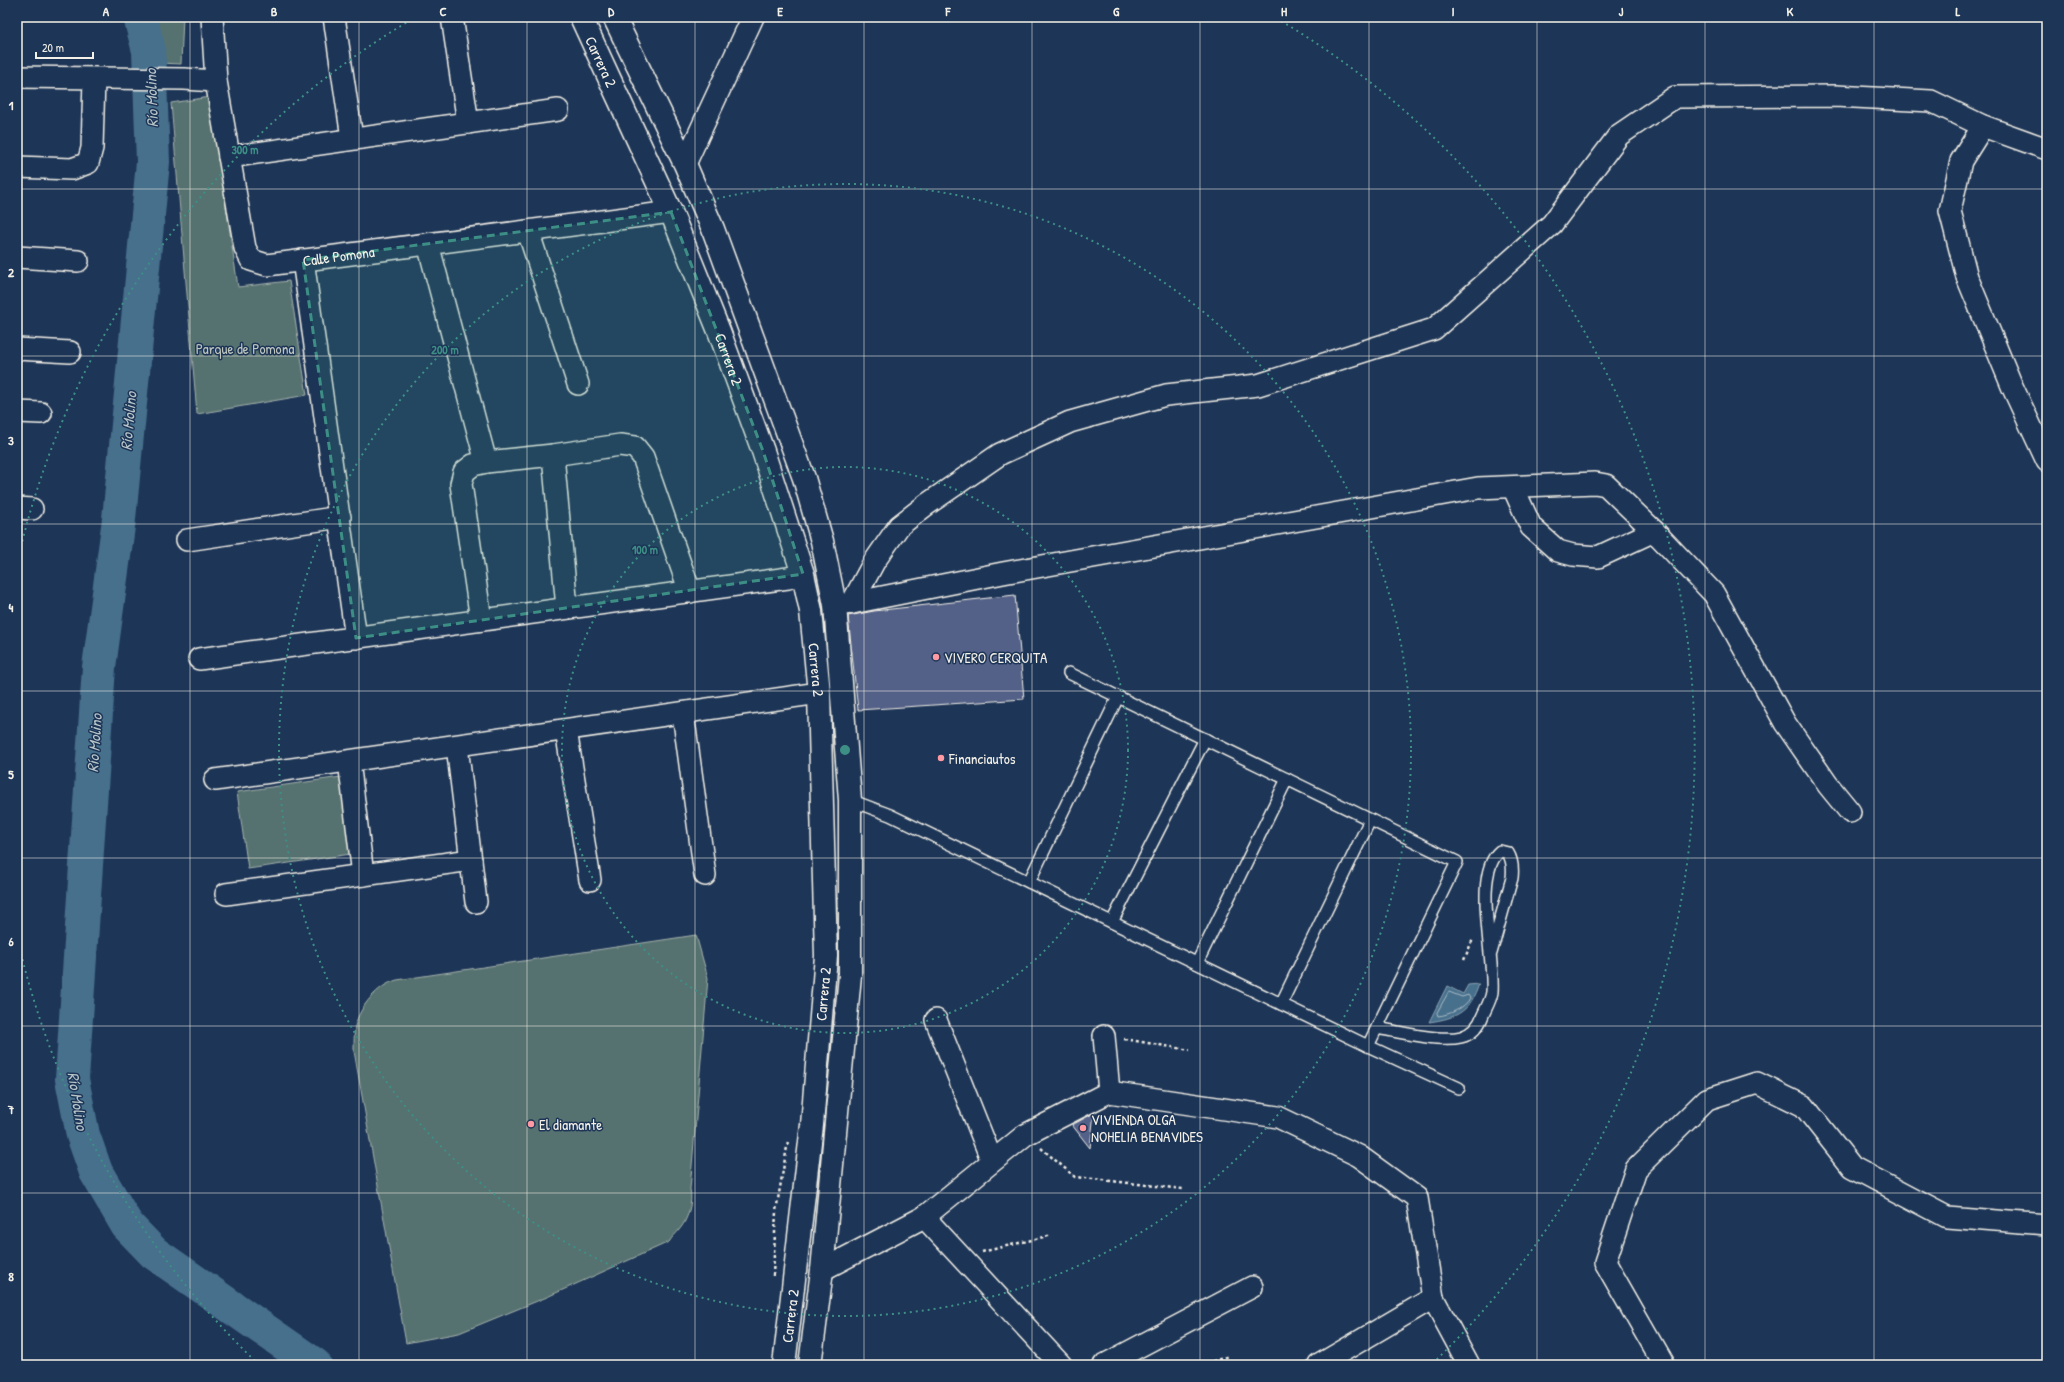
<svg xmlns="http://www.w3.org/2000/svg" width="2064" height="1382" viewBox="0 0 2064 1382" font-family="'Patrick Hand',sans-serif">
  <style>
    .green { fill: #567270; stroke: #a5b2ac }
    .water { fill: #466f8d; stroke: #8ca3b1 }
    .lines { fill: none; stroke-linecap: round; stroke-linejoin: round }
    .shore { stroke: #aebdc4; stroke-width: 1 }
    .river { stroke: #466f8d; stroke-width: 34 }
    .building { fill: #536087; stroke: #f4f1e8 }
    .lane-casing { stroke: #f4f1e8; stroke-width: 14 }
    .street-casing { stroke: #f4f1e8; stroke-width: 24 }
    .secondary-casing { stroke: #f4f1e8; stroke-width: 25 }
    .path { stroke: #f4f1e8; stroke-width: 2.5; stroke-dasharray: 3 3; stroke-linecap: butt }
    .lane { stroke: #1d3557; stroke-width: 11 }
    .street { stroke: #1d3557; stroke-width: 21 }
    .secondary { stroke: #1d3557; stroke-width: 22 }
    .marked { fill: #3d8f86; fill-opacity: 0.2; stroke: #3d8f86; stroke-width: 3; stroke-dasharray: 8 5; stroke-linejoin: round }
    .grid { fill: none; stroke: #f4f1e8; stroke-width: 1; stroke-opacity: 0.55 }
    .ring { fill: none; stroke: #3d8f86; stroke-width: 2; stroke-dasharray: 2 4 }
    .poi-dot { fill: #ff9aa2; stroke: #1d3557; stroke-width: 1.5 }
    .labels { text-anchor: middle; dominant-baseline: central; stroke-width: 3; stroke-linejoin: round; paint-order: stroke }
    .street-label { font-size: 15px; fill: #f4f1e8; stroke: #1d3557 }
    .park-label { font-size: 15px; fill: #bdc5be; stroke: #1d3557 }
    .poi-label { font-size: 15px; fill: #f4f1e8; stroke: #1d3557; text-anchor: start }
    .water-label { font-size: 16px; font-style: italic; fill: #b7c4c8; stroke: #1d3557 }
    .centre { fill: #3d8f86; stroke: #1d3557; stroke-width: 2 }
    .ring-label { font-size: 12px; text-anchor: middle; font-weight: bold; fill: #3d8f86; stroke: #1d3557; stroke-width: 3; stroke-linejoin: round; paint-order: stroke }
    .neatline { fill: none; stroke: #f4f1e8; stroke-width: 1.5 }
    .grid-label { font-size: 13px; text-anchor: middle; font-weight: bold; fill: #f4f1e8 }
  </style>
  <rect width="100%" height="100%" fill="#1d3557"/>
  <filter id="ink" filterUnits="userSpaceOnUse"><feTurbulence type="fractalNoise" baseFrequency=".025" numOctaves="2"/><feDisplacementMap in="SourceGraphic" scale="8" xChannelSelector="R" yChannelSelector="G"/><feConvolveMatrix kernelMatrix="1 2 1 2 8 2 1 2 1" color-interpolation-filters="sRGB"/></filter>
  <g filter="url(#ink)">
    <g class="green">
      <path d="M155 17H183L181 64 158 63Z"/>
      <path d="M210 97 238 287 289 281 307 395 197 414 171 103Z"/>
      <path d="M341 777 351 854 248 869 237 792Z"/>
      <path d="M696 935 708 978 690 1189C693 1202 688 1220 679 1230 676 1234 672 1237 669 1242L547 1297 459 1333 406 1343 354 1051C354 1043 354 1034 355 1026 360 1006 378 985 397 980Z"/>
    </g>
    <path class="water" d="M1479 984C1470 1012 1457 1018 1429 1022L1447 986 1463 994 1468 985Z"/>
    <g class="lines">
      <path class="shore" d="M1449 992 1462 997 1468 995 1470 998C1465 1008 1449 1015 1438 1016L1437 1013Z"/>
      <path class="river" d="M140 17 149 51 153 162 119 519 99 667 72 1079 83 1135 96 1172 127 1225 154 1253 315 1365"/>
    </g>
    <g class="building">
      <path d="M1015 595 1024 699 858 710 848 616 874 611Z"/>
      <path d="M1094 1113 1090 1148 1072 1125Z"/>
    </g>
    <g class="lines">
      <defs>
        <g id="lane">
          <path d="M1069 673 1457 862 1368 1046"/>
          <path d="M850 800 890 815 1368 1046 1459 1088"/>
          <path d="M1029 882 1118 697"/>
          <path d="M1112 922 1205 739"/>
          <path d="M1197 963 1287 779"/>
          <path d="M1281 1004 1370 820"/>
          <path d="M1377 1028C1398 1032 1440 1042 1461 1037 1473 1034 1479 1026 1483 1015 1486 1008 1491 1000 1492 992 1495 957 1472 874 1500 851L1508 853C1513 861 1513 869 1512 878L1491 953"/>
        </g>
        <g id="street">
          <path id="s1" d="M212 17 216 81 245 248 251 260 267 265 671 212"/>
          <path d="M334 17 352 138"/>
          <path d="M452 17 468 123"/>
          <path d="M17 77 184 79 216 81"/>
          <path d="M1983 126 1961 161 1950 211 1967 277 2012 386 2047 461"/>
          <path d="M229 157 558 110"/>
          <path d="M685 164 753 17"/>
          <path d="M17 167 72 169 88 163 92 148 94 79"/>
          <path d="M528 231 578 384"/>
          <path d="M428 244 486 462"/>
          <path d="M17 257 78 261"/>
          <path d="M303 260 356 638"/>
          <path d="M17 349 70 352"/>
          <path d="M17 412 41 413"/>
          <path d="M553 455 567 608"/>
          <path d="M1513 487 1531 527 1558 551 1573 555 1598 557 1654 531"/>
          <path d="M17 508 32 509"/>
          <path d="M187 540 340 517"/>
          <path d="M852 603 1003 573 1478 488 1595 483 1606 485 1654 531 1714 594 1785 723 1828 785 1850 812"/>
          <path d="M835 605 852 603 874 562 899 526 926 505 1000 454 1070 422 1166 395 1258 385 1434 329 1552 224 1619 135 1675 97 1835 96 1931 101 1983 126 2047 149"/>
          <path d="M481 620 461 484 464 472 473 465 486 462 553 455 620 445 635 447 643 457 690 592"/>
          <path d="M199 659 788 578 803 574"/>
          <path d="M683 713 705 875"/>
          <path d="M566 730 590 880"/>
          <path d="M457 746 476 902"/>
          <path d="M349 761 363 875"/>
          <path d="M215 780 819 693"/>
          <path d="M226 894 471 860"/>
          <path d="M936 1020 992 1161"/>
          <path d="M1104 1036 1109 1092"/>
          <path d="M924 1217 1061 1365"/>
          <path d="M822 1270 924 1217 1025 1135 1109 1092 1278 1117 1359 1156 1417 1198 1433 1298 1469 1365"/>
          <path d="M1104 1365 1252 1287"/>
          <path d="M1319 1365 1433 1298"/>
          <path d="M1664 1365 1605 1262 1636 1169 1707 1099 1757 1083 1804 1106 1852 1167 1947 1217 2047 1225"/>
        </g>
        <g id="secondary">
          <path id="s2" d="M581 17 671 212 719 331 763 451 803 574 811 611 819 693 826 956 812 1125 784 1365"/>
          <path d="M614 17 685 164 713 229 804 478 822 541 835 605 850 800V975L822 1270 810 1365"/>
        </g>
      </defs>
      <use href="#lane" class="lane-casing"/>
      <use href="#street" class="street-casing"/>
      <use href="#secondary" class="secondary-casing"/>
      <g class="path">
        <path d="M1464 960 1473 939"/>
        <path d="M1124 1039 1190 1050"/>
        <path d="M1041 1148 1075 1177 1183 1189"/>
        <path d="M982 1252 1052 1235"/>
        <path d="M773 1276 776 1211 788 1141"/>
        <path d="M1201 1365 1229 1356"/>
      </g>
      <use href="#lane" class="lane"/>
      <use href="#street" class="street"/>
      <use href="#secondary" class="secondary"/>
    </g>
  </g>
  <path class="marked" d="M671 212 763 451 803 574 356 638 303 260Z"/>
  <path class="grid" d="M190 17V1365M359 17V1365M527 17V1365M695 17V1365M864 17V1365M1032 17V1365M1200 17V1365M1369 17V1365M1537 17V1365M1705 17V1365M1874 17V1365M17 189H2047M17 356H2047M17 524H2047M17 691H2047M17 858H2047M17 1026H2047M17 1193H2047"/>
  <g class="ring">
    <circle cx="845" cy="750" r="283"/>
    <circle cx="845" cy="750" r="566"/>
    <path d="M255 1361A849 849 0 0 1 18 941M18 559A849 849 0 0 1 414 18M1276 18A849 849 0 0 1 1435 1361"/>
  </g>
  <g class="poi-dot">
    <circle cx="936" cy="657" r="4"/>
    <circle cx="941" cy="758" r="4"/>
    <circle cx="531" cy="1124" r="4"/>
    <circle cx="1083" cy="1128" r="4"/>
  </g>
  <g class="labels">
    <g class="street-label">
      <text stroke="none"><textPath href="#s2" startOffset="49">Carrera 2</textPath></text>
      <text stroke="none"><textPath href="#s1" startOffset="336">Calle Pomona</textPath></text>
      <text stroke="none"><textPath href="#s2" startOffset="373">Carrera 2</textPath></text>
      <text stroke="none"><textPath href="#s2" startOffset="697">Carrera 2</textPath></text>
      <text transform="translate(823 994) rotate(-85)">Carrera 2</text>
      <text transform="translate(790 1316) rotate(-83)">Carrera 2</text>
    </g>
    <g class="park-label">
      <text x="245" y="348">Parque de Pomona</text>
    </g>
    <g class="poi-label">
      <text x="944" y="657">VIVERO CERQUITA</text>
      <text x="949" y="758">Financiautos</text>
      <text x="1091" y="1119">VIVIENDA OLGA<tspan x="1091" dy="17">NOHELIA BENAVIDES</tspan></text>
      <text x="539" y="1124">El diamante</text>
    </g>
    <g class="water-label">
      <text transform="translate(151 98) rotate(-92)">Río Molino</text>
      <text transform="translate(128 421) rotate(-85)">Río Molino</text>
      <text transform="translate(94 743) rotate(-86)">Río Molino</text>
      <text transform="translate(78 1101) rotate(81)">Río Molino</text>
    </g>
  </g>
  <circle cx="845" cy="750" r="6" class="centre"/>
  <g class="ring-label">
    <text x="245" y="154">300 m</text>
    <text x="445" y="354">200 m</text>
    <text x="645" y="554">100 m</text>
  </g>
  <rect width="2064" height="1382" fill="none" stroke="#1d3557" stroke-width="44"/>
  <path d="M36 52v6h57v-6" fill="none" stroke="#f4f1e8" stroke-width="2"/>
  <text x="42" y="52" font-size="12" fill="#f4f1e8" stroke="#1d3557" stroke-width="3" paint-order="stroke">20 m</text>
  <rect x="22" y="22" width="2020" height="1338" class="neatline"/>
  <g class="grid-label">
    <text x="106" y="16">A</text>
    <text x="274" y="16">B</text>
    <text x="443" y="16">C</text>
    <text x="611" y="16">D</text>
    <text x="780" y="16">E</text>
    <text x="948" y="16">F</text>
    <text x="1116" y="16">G</text>
    <text x="1284" y="16">H</text>
    <text x="1453" y="16">I</text>
    <text x="1621" y="16">J</text>
    <text x="1790" y="16">K</text>
    <text x="1958" y="16">L</text>
    <text x="11" y="110">1</text>
    <text x="11" y="277">2</text>
    <text x="11" y="445">3</text>
    <text x="11" y="612">4</text>
    <text x="11" y="779">5</text>
    <text x="11" y="946">6</text>
    <text x="11" y="1114">7</text>
    <text x="11" y="1281">8</text>
  </g>
</svg>
